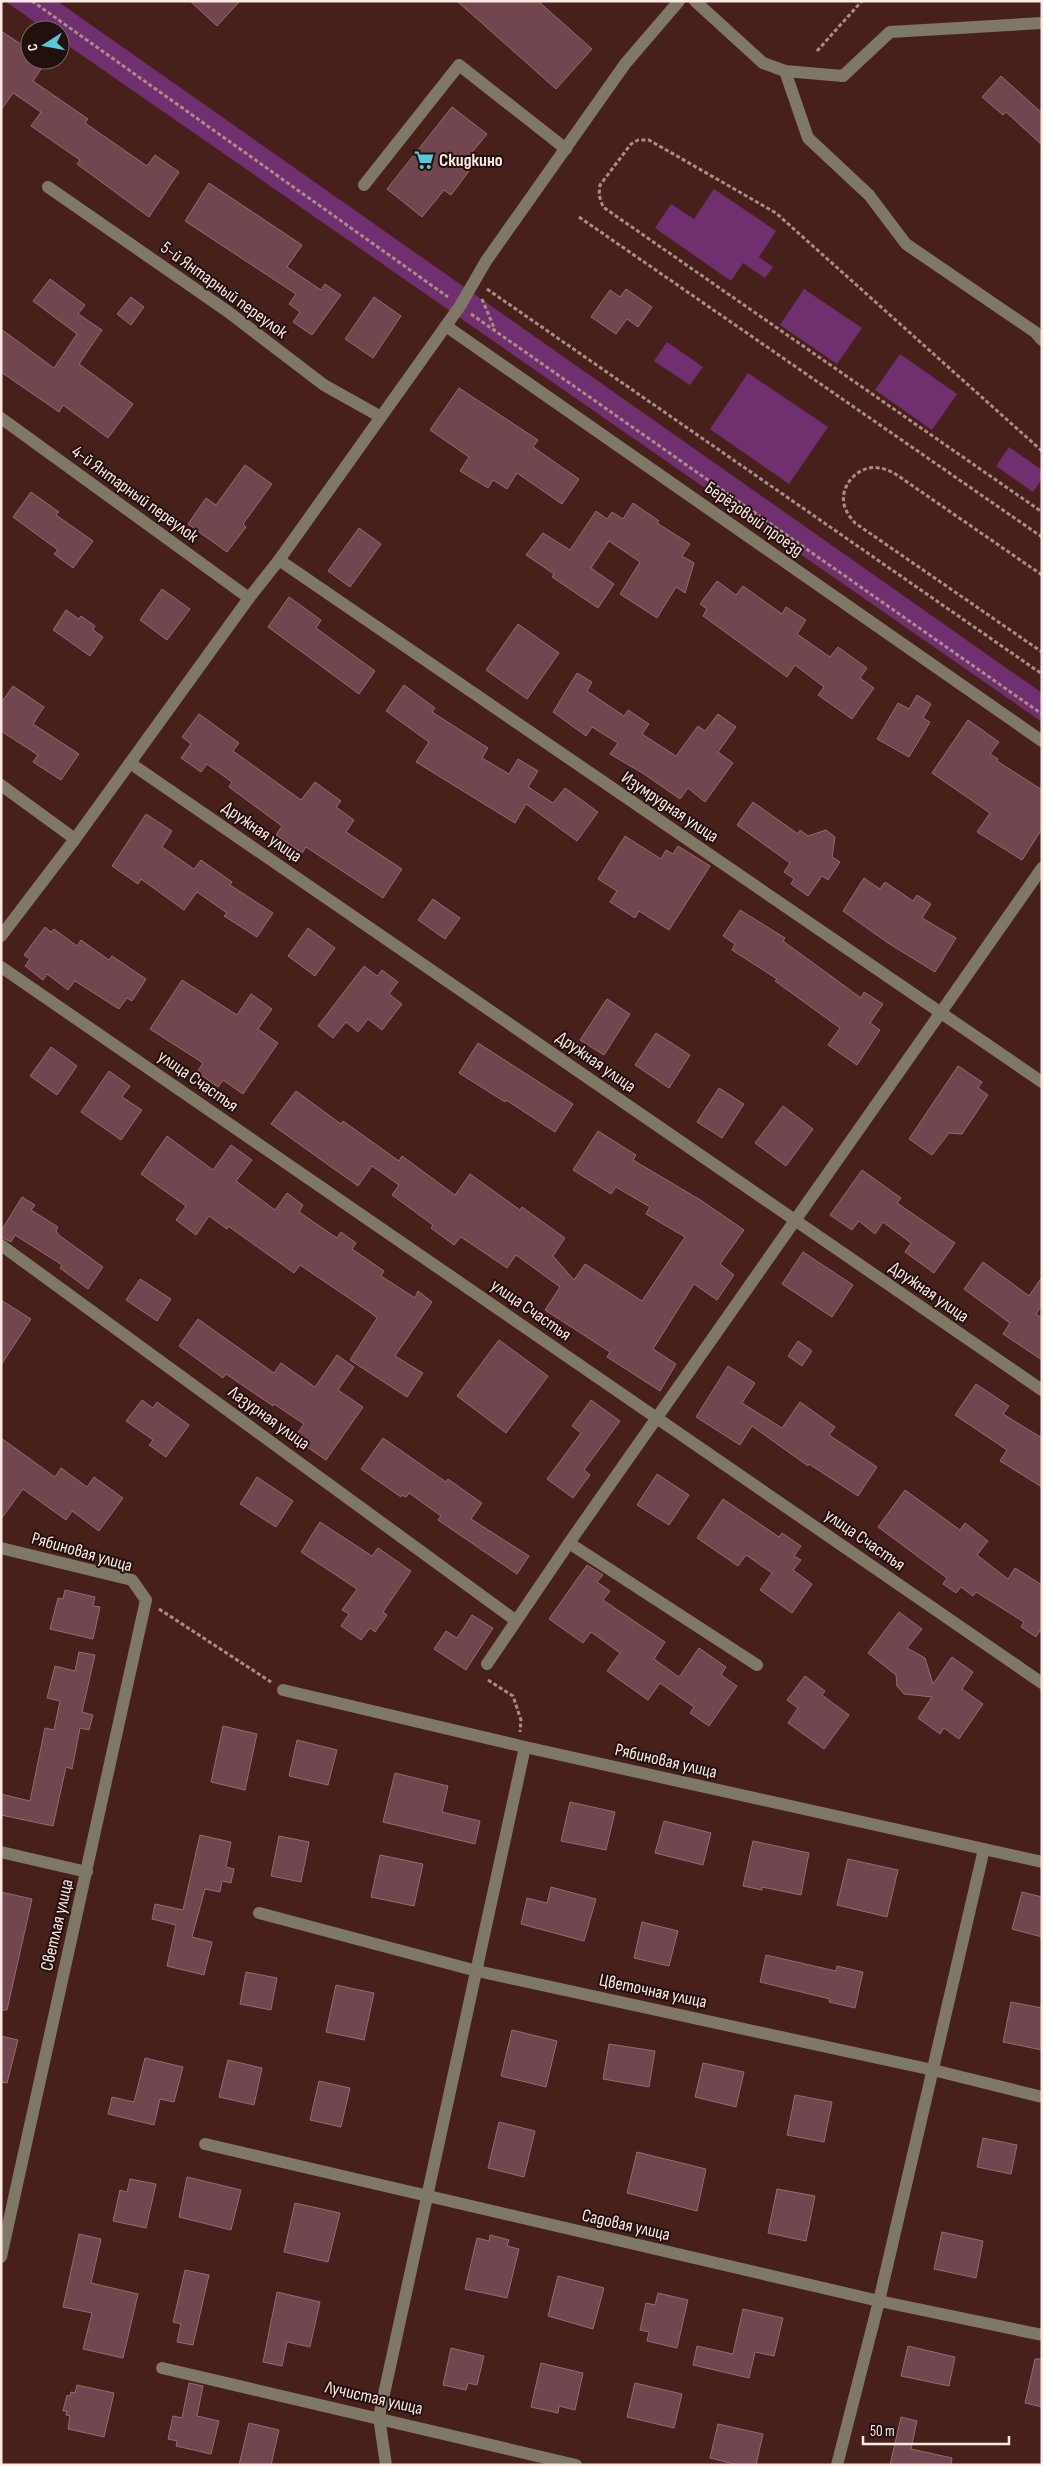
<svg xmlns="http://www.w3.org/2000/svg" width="1043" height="2466" viewBox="0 0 1043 2466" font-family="'Sofia Sans Condensed',sans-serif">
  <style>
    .green { fill: #70306f }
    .building { fill: #72464e; stroke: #986971 }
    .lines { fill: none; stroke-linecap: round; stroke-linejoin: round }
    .path { stroke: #ab8d88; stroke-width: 3; stroke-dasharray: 4 2.5; stroke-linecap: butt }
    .minor { stroke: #7f7866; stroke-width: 12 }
    .labels { text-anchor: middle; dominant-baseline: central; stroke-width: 4; stroke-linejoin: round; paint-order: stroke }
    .poi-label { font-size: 18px; font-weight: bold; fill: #fee8e4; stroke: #22100e; text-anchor: start }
    .street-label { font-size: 18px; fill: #fee8e4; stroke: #22100e }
  </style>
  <rect width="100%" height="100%" fill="#48201b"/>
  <g class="green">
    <path d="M5 1H57L1042 693V722L60 40V30H46Z"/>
    <path d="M714 189 776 231 759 257 773 267 765 278 743 263 731 281 655 228 671 204 694 219Z"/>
    <path d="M804 289 862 328 837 364 780 325Z"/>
    <path d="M667 342 703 367 690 385 654 361Z"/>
    <path d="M900 354 957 394 932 430 875 390Z"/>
    <path d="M748 373 828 427 789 484 710 429Z"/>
    <path d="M1009 447 1042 470V479L1033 492 996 466Z"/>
  </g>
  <g class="building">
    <path d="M190 1H240L217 26Z"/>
    <path d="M457 1H538L592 49 556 89Z"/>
    <path d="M1 31 30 50V60H47L33 81 88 119 85 123 147 166 155 155 179 172 149 217 77 164 80 160 31 126 41 112 13 93 1 110Z"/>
    <path d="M1001 76 1042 113V145L1006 112 1003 115 982 97Z"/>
    <path d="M452 107 487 134 465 161 472 167 451 195 444 190 422 217 387 189Z"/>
    <path d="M209 183 302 245 287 267 321 290 325 284 341 295 312 335 293 322 300 312 289 304 296 294 185 221Z"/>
    <path d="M50 279 85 305 78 314 102 330 79 364 133 404 108 438 63 405 59 412 1 372V329L54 368 77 334 33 301Z"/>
    <path d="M626 289 652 307 638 327 627 319 616 334 591 317 610 290 620 297Z"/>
    <path d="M131 297 144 307 131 325 117 314Z"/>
    <path d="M374 297 401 316 373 358 345 339Z"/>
    <path d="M459 388 538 440 533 447 579 479 562 504 517 473 507 489 493 480 488 488 460 471 469 457 430 430Z"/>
    <path d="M245 465 272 484 243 524 246 527 227 552 188 524 206 498 216 505Z"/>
    <path d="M31 492 59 512 56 515 93 541 73 568 54 554 58 550 13 517Z"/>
    <path d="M633 503 659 521 657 523 690 544 682 556 694 563 685 593 676 587 657 618 620 594 640 562 609 541 591 568 614 584 598 608 552 577 554 574 526 555 543 533 570 550 596 511 607 519 612 512 623 519Z"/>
    <path d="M359 528 381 544 350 587 328 571Z"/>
    <path d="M717 581 736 595 743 586 782 614 786 607 806 620 797 634 830 657 838 647 867 668 860 678 874 688 852 719 818 695 824 687 795 665 787 677 703 616 707 609 700 604Z"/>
    <path d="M162 589 190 609 167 640 140 620Z"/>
    <path d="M289 597 321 620 316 628 375 671 359 694 268 627Z"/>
    <path d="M66 610 79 619 81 616 95 626 93 630 103 637 90 656 53 630Z"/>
    <path d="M518 624 559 653 527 699 486 670Z"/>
    <path d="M577 673 592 682 587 691 624 716 628 710 649 724 642 734 676 756 698 726 705 731 718 714 736 727 718 752 733 763 705 802 688 788 680 799 644 774 610 754 618 743 592 727 586 736 553 712Z"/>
    <path d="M404 685 435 708 432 712 488 748 482 758 509 774 518 759 538 771 528 787 553 803 565 788 598 812 577 841 526 804 515 823 416 762 429 742 386 711Z"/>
    <path d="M13 686 44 707 33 724 79 754 61 780 33 762 38 755 1 731V703Z"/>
    <path d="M917 695 931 704 923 718 930 722 909 757 877 739 898 703 909 709Z"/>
    <path d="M199 714 239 743 233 751 301 800 315 782 341 801 336 807 354 820 346 832 402 869 383 898 306 847 302 853 276 835 282 826 229 787 232 782 207 764 201 772 181 758 191 744 182 737Z"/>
    <path d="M968 720 999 742 990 754 998 759 997 761 1042 790V829L1022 860 977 832 990 813 932 773Z"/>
    <path d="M753 802 798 834 800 830 808 836 826 830 835 837 832 857 840 862 828 880 822 876 808 896 791 884 794 879 784 872 790 863 737 825Z"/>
    <path d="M146 814 172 831 162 847 194 869 201 860 232 882 230 885 273 913 257 937 224 916 227 913 197 892 184 910 141 879 138 884 112 866Z"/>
    <path d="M625 836 661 859 666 850 673 854 678 846 710 866 669 930 639 911 635 918 610 902 617 891 598 879Z"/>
    <path d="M864 878 880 889 885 882 913 901 917 895 931 904 922 918 956 938 935 972 888 943 843 911Z"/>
    <path d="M433 899 460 918 445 939 418 920Z"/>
    <path d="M740 910 785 938 783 941 861 998 864 992 883 1004 870 1023 880 1030 857 1065 828 1045 840 1028 775 981 777 979 732 950 735 944 723 936Z"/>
    <path d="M45 927 51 932 54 929 77 946 81 940 109 960 112 956 146 979 132 1001 127 998 119 1009 75 981 68 990 47 974 43 980 25 966 30 959 24 955Z"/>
    <path d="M308 928 335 948 315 976 288 956Z"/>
    <path d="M364 966 377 976 382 970 398 982 389 994 402 1004 382 1030 368 1019 358 1032 346 1022 333 1038 318 1026Z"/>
    <path d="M182 980 237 1015 251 994 272 1009 258 1029 278 1043 243 1094 223 1080 218 1087 197 1072 203 1063 150 1029Z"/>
    <path d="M607 999 630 1014 604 1055 580 1040Z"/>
    <path d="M656 1033 690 1055 669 1088 635 1065Z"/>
    <path d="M478 1043 573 1104 555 1132 506 1100 505 1102 459 1073Z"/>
    <path d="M51 1047 77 1066 57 1095 30 1076Z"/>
    <path d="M958 1066 982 1082 978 1088 988 1095 962 1134 949 1133 932 1155 909 1139Z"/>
    <path d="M109 1071 130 1086 122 1097 142 1110 121 1140 81 1112Z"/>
    <path d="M719 1088 744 1104 722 1138 697 1122Z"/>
    <path d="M296 1091 341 1124 343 1121 399 1161 402 1156 455 1195 470 1174 520 1210 522 1207 565 1238 553 1256 574 1280 585 1264 642 1301 685 1237 646 1214 650 1207 616 1187 611 1194 573 1170 598 1131 636 1155 633 1160 702 1201 744 1230 720 1264 734 1275 717 1300 694 1284 653 1349 676 1364 660 1391 607 1357 610 1352 545 1310 560 1287 516 1255 507 1268 461 1237 454 1245 431 1228 433 1225 392 1195 399 1185 372 1166 358 1186 271 1124Z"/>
    <path d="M783 1106 813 1129 786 1166 755 1143Z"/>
    <path d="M167 1136 213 1170 231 1145 252 1160 236 1181 275 1210 287 1193 303 1205 299 1212 337 1238 341 1232 356 1243 352 1249 384 1271 381 1276 415 1298 418 1291 432 1302 395 1356 423 1373 407 1397 350 1360 377 1318 371 1313 300 1265 294 1273 228 1226 227 1229 209 1216 196 1235 176 1220 186 1206 141 1174Z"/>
    <path d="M862 1170 901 1198 897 1203 955 1243 934 1273 905 1252 911 1243 883 1222 875 1234 859 1221 852 1230 830 1215Z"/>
    <path d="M22 1197 35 1205 31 1210 58 1227 56 1231 60 1236 103 1267 88 1289 60 1268 62 1265 15 1235 11 1242 1 1237V1231Z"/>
    <path d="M803 1252 853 1285 832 1317 782 1284Z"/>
    <path d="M983 1262 1029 1296 1042 1277V1305L1036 1314 1042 1318V1360L1003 1334 1010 1323 964 1289Z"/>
    <path d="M140 1279 171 1299 157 1321 126 1300Z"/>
    <path d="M1 1300 31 1319 1 1365Z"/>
    <path d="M198 1319 274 1373 281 1363 315 1387 337 1355 354 1367 338 1390 363 1407 326 1460 294 1438 304 1424 274 1404 273 1406 226 1374 223 1378 179 1346Z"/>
    <path d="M499 1340 548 1376 506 1433 457 1396Z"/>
    <path d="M798 1341 812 1351 802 1366 788 1356Z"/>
    <path d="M728 1366 755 1383 742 1403 782 1428 800 1402 835 1427 829 1435 877 1467 858 1496 809 1464 808 1466 752 1426 740 1445 696 1417Z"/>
    <path d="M976 1384 1009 1406 1003 1414 1042 1438V1487L1000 1461 1007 1450 955 1415Z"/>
    <path d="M142 1400 153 1408 157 1402 189 1425 166 1457 149 1445 153 1440 126 1421Z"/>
    <path d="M591 1400 620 1421 584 1470 590 1475 573 1498 547 1479 581 1433 572 1426Z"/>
    <path d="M1 1438 55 1477 61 1468 87 1487 94 1477 123 1498 99 1531 72 1511 66 1520 23 1489 1 1519Z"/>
    <path d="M383 1438 446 1482 448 1479 482 1503 471 1519 529 1556 517 1574 438 1520 441 1516 409 1493 406 1497 402 1495 401 1497 361 1469Z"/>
    <path d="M657 1474 689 1495 669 1525 637 1505Z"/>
    <path d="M257 1477 293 1501 276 1527 240 1504Z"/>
    <path d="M905 1490 960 1530 965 1523 988 1541 977 1555 1008 1579 1015 1568 1042 1585V1627L1036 1637 1021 1627 1024 1622 976 1592 973 1596 961 1587 956 1593 943 1584 947 1578 878 1527Z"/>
    <path d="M723 1499 779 1537 782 1533 801 1546 794 1556 801 1560 793 1570 812 1584 792 1613 760 1590 772 1573 746 1555 738 1566 697 1538Z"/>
    <path d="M320 1522 372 1556 378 1548 411 1571 383 1612 387 1615 375 1632 370 1628 361 1640 341 1626 349 1614 342 1610 357 1589 301 1552Z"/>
    <path d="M587 1565 603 1575 597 1582 610 1591 603 1600 665 1642 654 1659 679 1677 699 1648 726 1667 721 1675 737 1686 709 1726 690 1713 694 1707 660 1683 648 1700 607 1671 620 1653 591 1632 583 1643 549 1619Z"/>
    <path d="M65 1590 95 1597 93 1606 100 1607 93 1639 50 1629 58 1598 63 1599Z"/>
    <path d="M899 1612 922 1629 907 1648 925 1658 933 1684 952 1657 973 1672 962 1689 983 1704 959 1739 944 1728 940 1734 918 1718 932 1697 904 1694 897 1686 896 1675 868 1653Z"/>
    <path d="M472 1615 493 1628 466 1670 434 1649 446 1631 457 1638Z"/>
    <path d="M79 1652 95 1655 82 1712 93 1715 89 1730 80 1728 72 1769 66 1767 53 1826 1 1815V1794L30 1801 45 1728 54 1730 60 1701 47 1698 55 1666 75 1671Z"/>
    <path d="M805 1676 825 1691 822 1695 849 1715 824 1749 788 1723 798 1708 787 1700Z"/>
    <path d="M223 1726 257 1734 245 1790 211 1782Z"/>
    <path d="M297 1740 337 1750 328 1785 289 1776Z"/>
    <path d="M395 1773 448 1786 442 1812 480 1821 475 1844 383 1822Z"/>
    <path d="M570 1802 615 1812 606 1850 561 1841Z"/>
    <path d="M664 1821 711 1833 703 1865 655 1853Z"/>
    <path d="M200 1835 231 1842 226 1867 234 1869 231 1883 222 1881 220 1892 205 1889 192 1937 212 1942 204 1975 167 1966 176 1925 152 1919 155 1904 183 1910Z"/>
    <path d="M279 1836 309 1842 301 1882 271 1876Z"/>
    <path d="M753 1841 809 1853 801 1895 762 1887V1890L743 1886Z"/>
    <path d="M380 1855 423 1864 414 1906 371 1897Z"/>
    <path d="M848 1859 898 1870 887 1917 837 1905Z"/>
    <path d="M551 1887 596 1899 584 1941 521 1924 527 1898 547 1903Z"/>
    <path d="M1 1892 32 1899 7 2010H1Z"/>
    <path d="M1022 1892 1042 1897V1937L1012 1929Z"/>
    <path d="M642 1922 678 1931 669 1966 634 1958Z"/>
    <path d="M766 1955 836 1971 837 1966 863 1972 855 2008 829 2002 830 1999 760 1982Z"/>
    <path d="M246 1972 277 1978 271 2010 240 2004Z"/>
    <path d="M336 1985 374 1993 364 2040 326 2032Z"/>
    <path d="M1011 2002 1042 2008V2050L1003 2042Z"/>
    <path d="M512 2030 557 2041 546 2087 501 2076Z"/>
    <path d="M1 2036 18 2040 7 2083 1 2082Z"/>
    <path d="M609 2044 655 2051 649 2087 603 2079Z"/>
    <path d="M145 2058 183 2067 174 2102 160 2099 154 2125 108 2114 112 2097 134 2102Z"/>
    <path d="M228 2060 262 2068 254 2105 219 2097Z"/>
    <path d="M703 2063 744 2072 736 2107 695 2097Z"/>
    <path d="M319 2081 350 2088 341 2127 310 2120Z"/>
    <path d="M795 2095 832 2102 824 2142 787 2135Z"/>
    <path d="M499 2122 535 2131 524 2177 488 2168Z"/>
    <path d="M983 2138 1017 2145 1011 2174 977 2167Z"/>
    <path d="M637 2152 706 2169 697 2211 627 2193Z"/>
    <path d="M187 2177 241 2190 231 2230 179 2217Z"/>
    <path d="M130 2179 156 2184 146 2228 113 2221 120 2190 127 2192Z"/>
    <path d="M777 2189 815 2196 806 2241 768 2233Z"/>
    <path d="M295 2203 340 2213 328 2262 284 2252Z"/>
    <path d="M942 2232 983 2241 976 2278 934 2269Z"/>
    <path d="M79 2234 101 2239 91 2283 138 2294 123 2358 83 2349 92 2313 63 2307Z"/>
    <path d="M490 2235 509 2240 507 2246 519 2249 507 2298 465 2289 477 2238 489 2241Z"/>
    <path d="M185 2270 209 2275 193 2345 177 2342 181 2324 173 2322Z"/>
    <path d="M558 2276 604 2288 593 2329 548 2316Z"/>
    <path d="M277 2292 320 2302 310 2347 287 2342 282 2366 263 2362Z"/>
    <path d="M658 2293 688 2300 677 2348 647 2341 649 2332 640 2330 646 2303 655 2305Z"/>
    <path d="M743 2309 783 2318 774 2356 755 2352 749 2378 693 2365 697 2346 733 2354Z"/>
    <path d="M908 2346 955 2357 949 2386 901 2376Z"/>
    <path d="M451 2348 484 2356 477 2385 468 2383 466 2390 443 2385Z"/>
    <path d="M1035 2359H1042V2407L1025 2403Z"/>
    <path d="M541 2363 583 2373 575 2410 559 2406 558 2413 531 2407Z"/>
    <path d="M189 2383 203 2386 197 2416 219 2421 211 2454 176 2446 177 2441 168 2439 173 2416 182 2418Z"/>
    <path d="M635 2383 682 2394 674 2428 627 2417Z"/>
    <path d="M77 2385 114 2393 104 2437 68 2429 70 2416 66 2415 67 2411H63L67 2395 70 2396 71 2392 75 2393Z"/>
    <path d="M901 2417 917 2421 911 2449 952 2458 951 2465H890Z"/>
    <path d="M249 2423 279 2430 271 2465H239Z"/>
    <path d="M718 2424 763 2434 756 2465H738L710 2458Z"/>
  </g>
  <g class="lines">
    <g class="path">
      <path d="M32 1 448 297"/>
      <path d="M817 51 862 1"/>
      <path d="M579 217 1042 537"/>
      <path d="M487 289 1042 674"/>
      <path d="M482 299 495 330"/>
      <path d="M471 314 1042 714"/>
      <path d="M1042 451 776 213 649 140H638L631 144 600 185 599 195 603 207 1042 512"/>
      <path d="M1042 575 894 473C889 471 884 468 879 468 857 464 836 489 846 510 848 515 852 519 855 523L1042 652"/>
      <path d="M159 1609 271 1682"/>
      <path d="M488 1680 513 1696 521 1720 520 1732"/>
    </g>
    <g class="minor">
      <path d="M695 1 763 63 785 71 808 138 869 195 906 244 1035 332 1042 340"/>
      <path d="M785 71 843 76 890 32 1042 23"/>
      <path d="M364 185 459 65 566 149"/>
      <path d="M48 187 227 311 324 385 381 417"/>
      <path d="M446 326 1042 741"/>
      <path d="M1 418 249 598"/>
      <path d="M279 560 1042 1082"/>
      <path d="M130 763 1042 1390"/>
      <path d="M1 785 75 839"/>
      <path d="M1 936 75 839 249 598 279 560 460 306 486 261 625 64 679 1"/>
      <path d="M1 967 1042 1683"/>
      <path d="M1 1245 515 1620"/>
      <path d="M569 1543 757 1665"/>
      <path d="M1 1548 132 1580 146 1600 1 2257"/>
      <path d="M487 1664 569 1543 1042 868"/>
      <path d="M283 1690 525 1747 1042 1862"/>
      <path d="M1 1852 87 1872"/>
      <path d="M259 1913 477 1971 933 2070 1042 2097"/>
      <path d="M205 2144 879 2301 1042 2335"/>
      <path d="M162 2368 576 2465"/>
      <path d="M386 2465 379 2417 525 1747"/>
      <path d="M837 2465 879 2301 984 1849"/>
    </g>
  </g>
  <defs>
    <symbol id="supermarket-bare" viewBox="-9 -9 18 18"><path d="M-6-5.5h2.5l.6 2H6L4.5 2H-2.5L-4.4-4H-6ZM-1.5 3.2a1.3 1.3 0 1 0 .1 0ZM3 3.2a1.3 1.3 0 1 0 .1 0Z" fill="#53cbdc" stroke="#22100e" stroke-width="2.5" paint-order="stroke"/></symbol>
  </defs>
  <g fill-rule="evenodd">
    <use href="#supermarket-bare" x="410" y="146" width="28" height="28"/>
  </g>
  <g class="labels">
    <g class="poi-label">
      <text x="439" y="160">Скидкино</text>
    </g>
    <g class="street-label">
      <text transform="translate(224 290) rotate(36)">5-й Янтарный переулок</text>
      <text transform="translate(135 494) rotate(36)">4-й Янтарный переулок</text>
      <text transform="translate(754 519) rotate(35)">Берёзовый проезд</text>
      <text transform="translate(670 807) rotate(34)">Изумрудная улица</text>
      <text transform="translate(262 832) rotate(35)">Дружная улица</text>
      <text transform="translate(596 1062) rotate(35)">Дружная улица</text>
      <text transform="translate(198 1081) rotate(35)">улица Счастья</text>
      <text transform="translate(929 1292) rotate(35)">Дружная улица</text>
      <text transform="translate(531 1310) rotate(35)">улица Счастья</text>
      <text transform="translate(269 1418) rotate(36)">Лазурная улица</text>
      <text transform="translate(865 1540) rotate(35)">улица Счастья</text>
      <text transform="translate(82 1552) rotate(16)">Рябиновая улица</text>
      <text transform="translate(666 1761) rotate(13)">Рябиновая улица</text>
      <text transform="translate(57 1925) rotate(-77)">Светлая улица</text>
      <text transform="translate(653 1991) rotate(12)">Цветочная улица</text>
      <text transform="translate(626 2225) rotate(13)">Садовая улица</text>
      <text transform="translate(374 2398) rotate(13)">Лучистая улица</text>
    </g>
  </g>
  <rect width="1043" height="2466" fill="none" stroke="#fee8e4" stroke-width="5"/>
  <g transform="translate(45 45) rotate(259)"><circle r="24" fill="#22100e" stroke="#7a6664"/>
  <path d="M0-4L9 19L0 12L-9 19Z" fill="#53cbdc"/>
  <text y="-8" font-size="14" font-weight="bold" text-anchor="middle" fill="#fee8e4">С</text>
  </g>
  <path d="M863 2436v8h146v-8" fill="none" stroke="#fee8e4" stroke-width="2.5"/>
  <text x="870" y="2436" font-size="15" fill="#fee8e4" stroke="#22100e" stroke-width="4" paint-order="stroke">50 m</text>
</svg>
